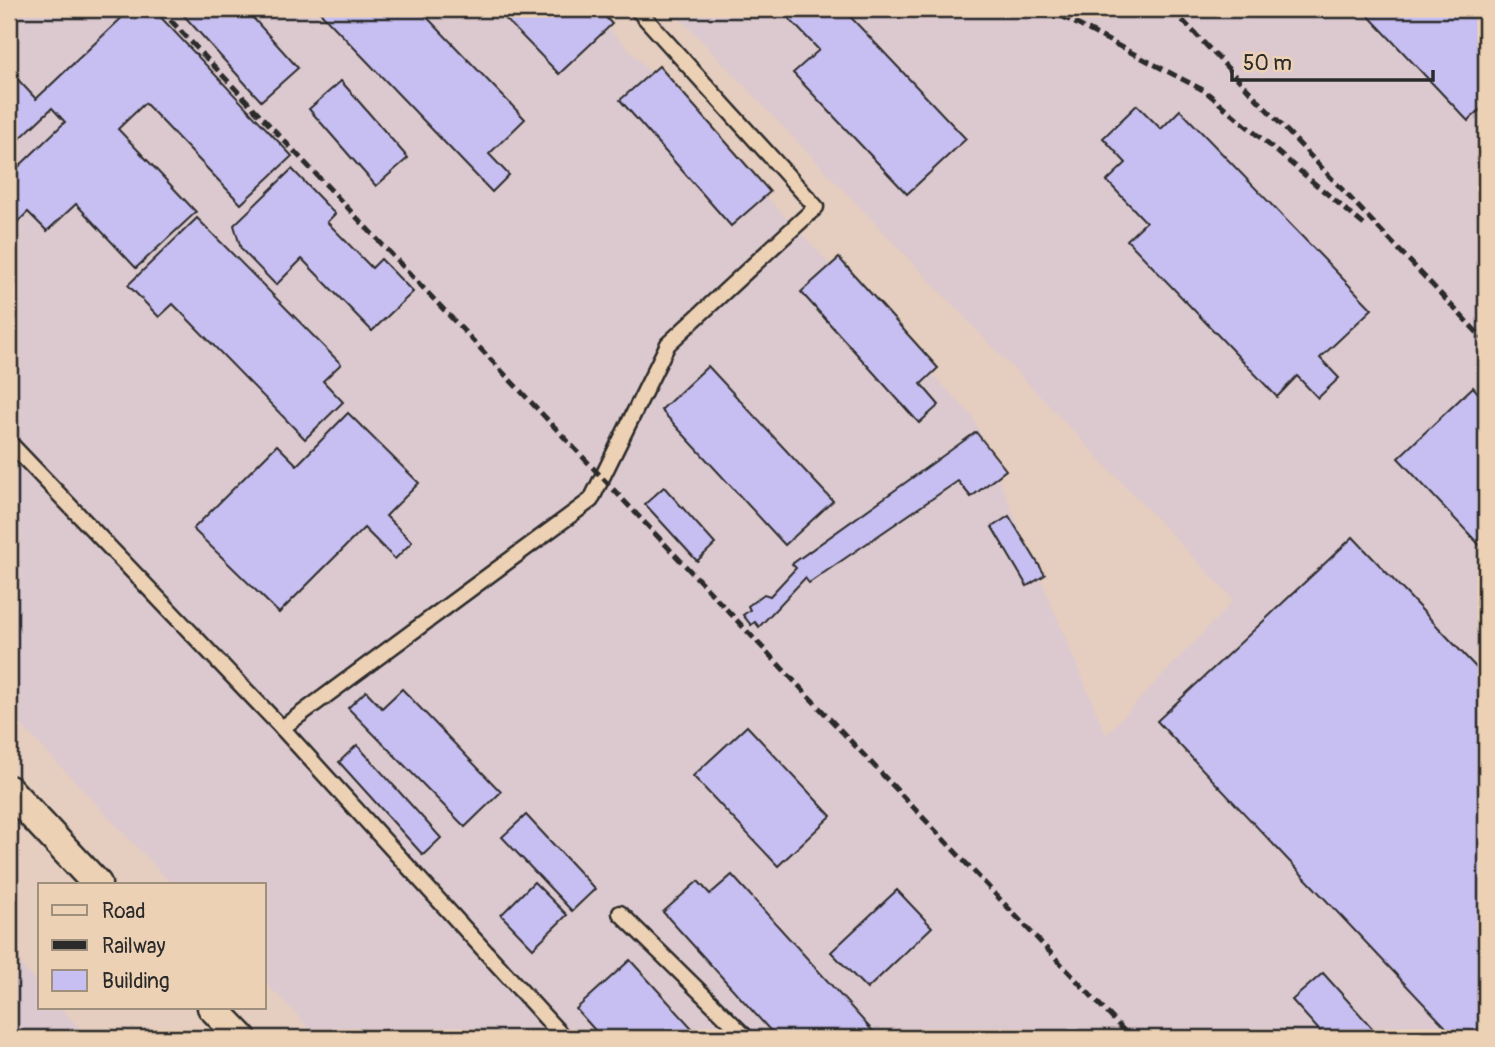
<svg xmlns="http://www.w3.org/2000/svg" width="1495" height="1047" viewBox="0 0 1495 1047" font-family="Pangolin,sans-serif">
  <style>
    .built { fill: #dcc9cf }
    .building { fill: #c7bff1; stroke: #2b2b2b; stroke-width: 2 }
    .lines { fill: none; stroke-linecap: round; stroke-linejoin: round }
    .service-casing { stroke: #2b2b2b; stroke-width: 19 }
    .minor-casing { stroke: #2b2b2b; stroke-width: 33 }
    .service { stroke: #edd1b4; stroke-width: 14 }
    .minor { stroke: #edd1b4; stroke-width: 28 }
    .rail { stroke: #2b2b2b; stroke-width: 5; stroke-dasharray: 10 5; stroke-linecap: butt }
  </style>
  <rect width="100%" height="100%" fill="#e5cdc0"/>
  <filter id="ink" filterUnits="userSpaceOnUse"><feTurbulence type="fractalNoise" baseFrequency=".0143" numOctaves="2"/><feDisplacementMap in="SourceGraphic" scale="14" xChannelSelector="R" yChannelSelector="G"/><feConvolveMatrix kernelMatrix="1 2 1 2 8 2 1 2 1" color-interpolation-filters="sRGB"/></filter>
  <g filter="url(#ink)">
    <g class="built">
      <path d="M9 9H591L973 417 1106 735 1234 600 671 9H1486V1038H319L264 981V884H172L9 712Z"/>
      <path d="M9 952 40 986V1007H59L89 1038H9Z"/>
    </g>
    <g class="building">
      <path d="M131 9H153L292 156 241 204 145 103 118 129 196 212 136 268 76 204 47 231 28 212 9 230V176L65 122 52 108 9 149V70L36 99Z"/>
      <path d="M178 9H245L298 68 261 101Z"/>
      <path d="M317 9H419L525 119 489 154 509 175 492 192Z"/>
      <path d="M496 9H598L612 24 559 74Z"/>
      <path d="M780 9H843L966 139 907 194 793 73 819 50Z"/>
      <path d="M1362 9H1486V104L1468 121Z"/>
      <path d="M659 66 770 192 731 226 620 100Z"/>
      <path d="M341 81 408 158 376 186 309 109Z"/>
      <path d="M1137 105 1161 129 1180 110 1372 309 1320 358 1339 378 1318 398 1297 376 1277 397 1127 240 1146 222 1107 181 1126 163 1103 138Z"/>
      <path d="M292 169 335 214 327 222 372 268 381 259 413 292 372 331 302 259 276 285 241 249 234 225Z"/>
      <path d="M197 218 341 364 323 381 343 402 305 439 173 304 159 317 128 285Z"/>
      <path d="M839 258 938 368 921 384 939 405 919 423 801 292Z"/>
      <path d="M708 366 833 501 785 545 661 410Z"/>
      <path d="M1473 387 1486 402V552L1398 458Z"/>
      <path d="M348 413 419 483 386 516 412 542 395 559 364 528 279 613 193 529 277 445 297 465Z"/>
      <path d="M976 432 1006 470 971 497 958 481 809 583 805 578 759 627 755 622 751 625 743 615 750 610 748 606 764 594 770 596 796 568 792 564Z"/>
      <path d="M664 487 715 544 697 561 645 504Z"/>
      <path d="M1009 516 1045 575 1027 586 992 527Z"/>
      <path d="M1353 537 1486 678V1038H1456L1157 721Z"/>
      <path d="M402 689 501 792 465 827 348 708 366 691 382 708Z"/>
      <path d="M747 726 831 816 778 866 693 776Z"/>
      <path d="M357 745 441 838 423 855 339 762Z"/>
      <path d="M526 815 595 889 572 911 502 837Z"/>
      <path d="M732 875 879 1038H777L663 912 698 881 710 894Z"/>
      <path d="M534 882 567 915 533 948 501 915Z"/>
      <path d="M897 890 932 927 867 989 831 952Z"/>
      <path d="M630 960 701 1038H602L576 1009Z"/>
      <path d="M1323 973 1381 1038H1326L1292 1000Z"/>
    </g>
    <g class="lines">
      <defs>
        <g id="service">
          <path d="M9 442 282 728 591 500 668 344 816 207 637 9"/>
          <path d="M282 728 564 1038"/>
          <path d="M620 913 747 1038"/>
        </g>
        <g id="minor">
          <path d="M9 790 97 884"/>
          <path d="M212 1007 242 1038"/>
        </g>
      </defs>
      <use href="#service" class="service-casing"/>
      <use href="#minor" class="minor-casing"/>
      <use href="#service" class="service"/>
      <use href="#minor" class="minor"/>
      <g class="rail">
        <path d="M160 9 1131 1038"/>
        <path d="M1048 9 1205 91 1364 225"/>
        <path d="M1172 9 1486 342"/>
      </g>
    </g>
  </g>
  <rect width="1495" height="1047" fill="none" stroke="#edd1b4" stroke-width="35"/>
  <rect x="18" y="18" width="1460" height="1012" fill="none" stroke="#2b2b2b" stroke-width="2.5" filter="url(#ink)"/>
  <rect x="38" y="883" width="228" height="126" fill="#edd1b4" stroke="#9f8f7d" stroke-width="2"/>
  <rect x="52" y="905" width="35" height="10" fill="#edd1b4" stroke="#9f8f7d" stroke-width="2"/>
  <text x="102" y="918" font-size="21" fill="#2b2b2b">Road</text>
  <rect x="52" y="940" width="35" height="10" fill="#2b2b2b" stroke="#9f8f7d" stroke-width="2"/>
  <text x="102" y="953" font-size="21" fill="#2b2b2b">Railway</text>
  <rect x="52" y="970" width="35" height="21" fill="#c7bff1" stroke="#9f8f7d" stroke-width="2"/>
  <text x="102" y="988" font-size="21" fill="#2b2b2b">Building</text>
  <path d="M1232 70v10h201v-10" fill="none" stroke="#2b2b2b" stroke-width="3.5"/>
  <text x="1243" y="70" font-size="21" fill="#2b2b2b" stroke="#edd1b4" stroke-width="5" paint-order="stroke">50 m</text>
</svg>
